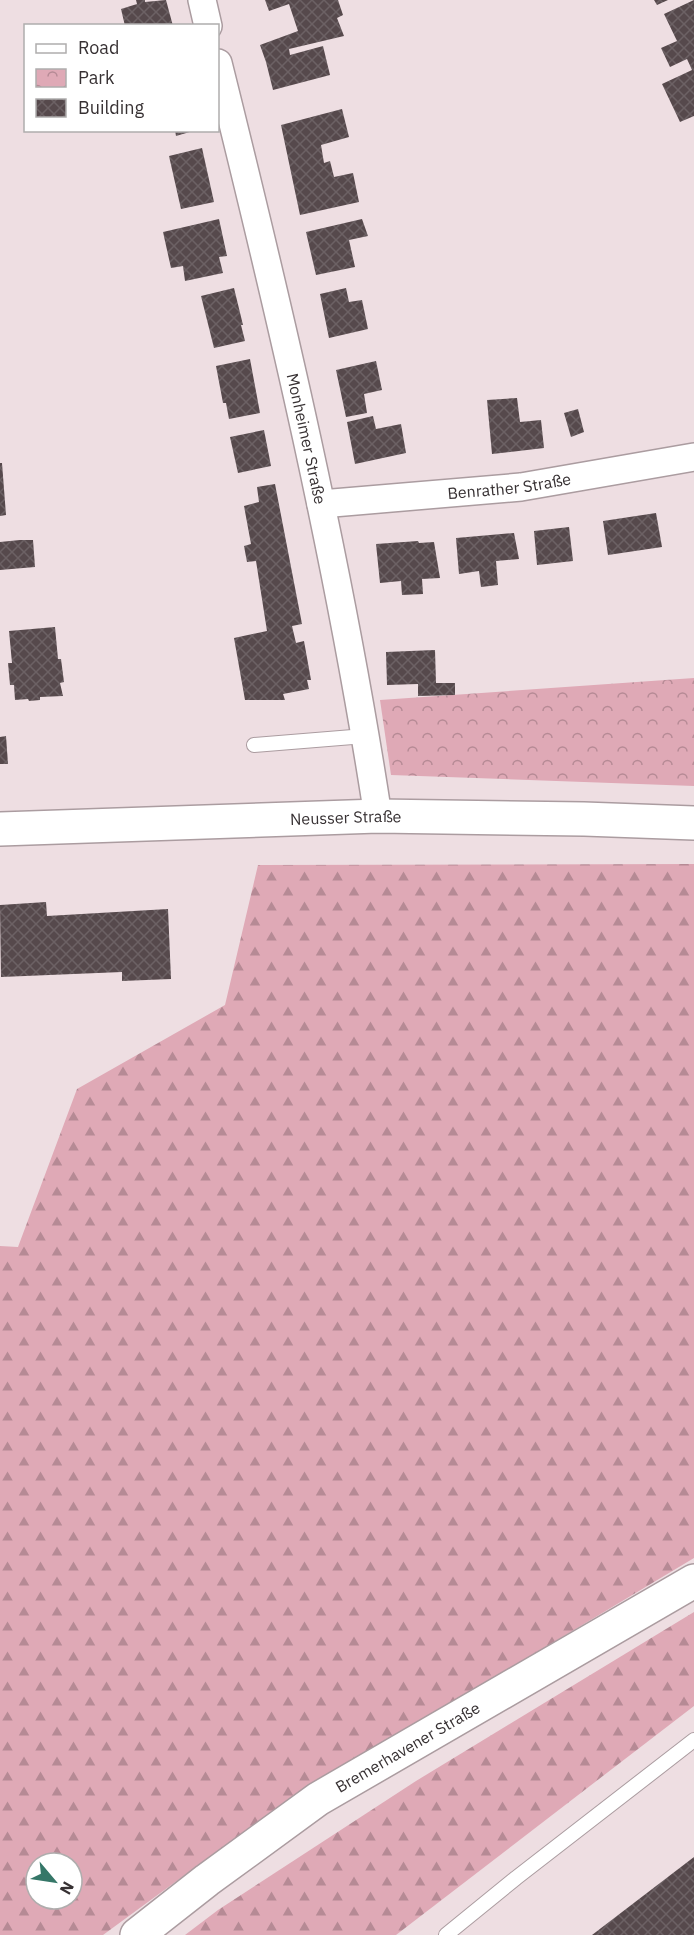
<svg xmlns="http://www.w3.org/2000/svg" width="694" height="1935" viewBox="0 0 694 1935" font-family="'IBM Plex Sans',sans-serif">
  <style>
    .forest { fill: url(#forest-firs); fill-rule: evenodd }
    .park { fill: url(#park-crowns) }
    .building { fill: url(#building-cross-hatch) }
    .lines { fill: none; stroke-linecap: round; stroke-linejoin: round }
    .service-casing { stroke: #ab9ca0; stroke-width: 16 }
    .minor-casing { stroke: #ab9ca0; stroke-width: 30 }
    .secondary-casing { stroke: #ab9ca0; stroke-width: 36 }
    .service { stroke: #fff; stroke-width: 14 }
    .minor { stroke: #fff; stroke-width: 27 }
    .secondary { stroke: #fff; stroke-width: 33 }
    .labels { text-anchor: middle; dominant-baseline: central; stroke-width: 6; stroke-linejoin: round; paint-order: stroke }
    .street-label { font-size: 16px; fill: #373133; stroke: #fff }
  </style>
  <defs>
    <pattern id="forest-firs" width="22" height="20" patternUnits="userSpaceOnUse" patternTransform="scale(1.5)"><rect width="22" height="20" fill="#dfa9b6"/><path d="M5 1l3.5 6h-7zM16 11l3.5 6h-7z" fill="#b68a95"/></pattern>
    <pattern id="park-crowns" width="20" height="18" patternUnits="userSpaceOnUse" patternTransform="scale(1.5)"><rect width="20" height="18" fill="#dfa9b6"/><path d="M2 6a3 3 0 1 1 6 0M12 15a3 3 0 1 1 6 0" fill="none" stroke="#b68a95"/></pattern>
    <pattern id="building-cross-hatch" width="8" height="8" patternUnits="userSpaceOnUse" patternTransform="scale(1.5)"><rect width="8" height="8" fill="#56494c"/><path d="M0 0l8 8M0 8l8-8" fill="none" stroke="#6c6164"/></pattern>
  </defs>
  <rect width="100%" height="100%" fill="#eedee2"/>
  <g class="forest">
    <path d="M694 864V1558L409 1729 223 1847 103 1935H0V1246L18 1247 77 1089 225 1005 258 865ZM36 1863H72V1899H36Z"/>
    <path d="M694 1612V1706L396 1935H185L218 1910 416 1781Z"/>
  </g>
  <path class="park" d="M694 678V786L391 775 380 700Z"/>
  <g class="building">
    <path d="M136 0H145V2L166 0 173 26H125L121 9 137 4Z"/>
    <path d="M265 0H338L343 15 337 18 344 36 289 49 290 55 323 46 330 75 273 90 266 62 260 45 298 31 289 4 269 11Z"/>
    <path d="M654 0H668L657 5Z"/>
    <path d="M694 0V116L680 122 662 84 692 70 687 59 670 67 661 48 677 41 664 14Z"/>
    <path d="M342 109 349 137 321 145 324 163 330 161 334 177 353 173 359 202 300 215 281 125Z"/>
    <path d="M175 130H193V131L176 136Z"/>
    <path d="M202 148 214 202 181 209 169 156Z"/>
    <path d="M219 219 227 256 219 257 223 273 185 281 183 266 171 268 163 232Z"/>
    <path d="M362 219 368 236 349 240 355 267 316 275 306 232Z"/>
    <path d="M234 288 243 325H241L245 341 214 348 201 296Z"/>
    <path d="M346 288 349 302 362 300 368 329 329 338 320 294Z"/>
    <path d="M250 359 260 413 229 419 226 403H223L216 366Z"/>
    <path d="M376 361 382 390 364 394 367 413 346 417 336 370Z"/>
    <path d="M517 398 520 422 541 420 544 448 492 454 487 400Z"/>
    <path d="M578 409 584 432 571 437 564 413Z"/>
    <path d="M373 416 376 429 401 424 406 453 355 464 347 422Z"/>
    <path d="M264 430 271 466 238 473 230 437Z"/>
    <path d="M0 463H2L6 515 0 516Z"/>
    <path d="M275 484 302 624 292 626 296 643 304 641 311 680H307L309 689 283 694 285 700H245L234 638 267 631 256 561 247 562 244 546 251 544 244 506 259 502 257 487Z"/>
    <path d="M656 513 662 547 608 555 603 521Z"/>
    <path d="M569 527 573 561 537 565 534 531Z"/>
    <path d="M514 533 519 559 496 561 498 585 481 587 479 571 459 574 456 538Z"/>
    <path d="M20 540H33L35 567 0 570V542Z"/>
    <path d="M418 541 419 543 434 542 440 578 422 579 423 594 402 595 401 581 380 583 376 544Z"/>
    <path d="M55 627 58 659H61L64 682 60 683 63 696 40 697V700L29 701 28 699 15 700 14 685H10L8 663H12L9 631Z"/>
    <path d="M435 650 436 683H455V695L418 696V684L387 685 386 652Z"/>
    <path d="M6 736 8 764H0V737Z"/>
    <path d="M46 902 47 916 168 909 171 979 122 981V972L1 977 0 905Z"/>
    <path d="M694 1857V1935H592Z"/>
  </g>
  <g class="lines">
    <defs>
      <g id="service">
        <path d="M254 745 365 736"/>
        <path d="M446 1935 516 1878 694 1740"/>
      </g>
      <g id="minor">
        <path d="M202 0 208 26"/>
        <path id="s1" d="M218 63C280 312 339 562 378 816"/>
        <path id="s2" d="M321 504 521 487 694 457"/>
      </g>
      <g id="secondary">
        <path id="s3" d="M0 829 378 816 584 819 694 823"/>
        <path id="s4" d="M137 1935 207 1880 318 1799 694 1581"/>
      </g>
    </defs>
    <use href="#service" class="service-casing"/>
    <use href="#minor" class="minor-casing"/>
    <use href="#secondary" class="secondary-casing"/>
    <use href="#service" class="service"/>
    <use href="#minor" class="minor"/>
    <use href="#secondary" class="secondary"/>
  </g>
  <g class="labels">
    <g class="street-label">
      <text stroke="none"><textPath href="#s1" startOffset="386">Monheimer Straße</textPath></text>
      <text stroke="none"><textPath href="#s2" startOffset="189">Benrather Straße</textPath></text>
      <text stroke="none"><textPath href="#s3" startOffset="346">Neusser Straße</textPath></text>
      <text stroke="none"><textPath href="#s4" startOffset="330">Bremerhavener Straße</textPath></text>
    </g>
  </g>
  <rect x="24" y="24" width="195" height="108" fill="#ffffff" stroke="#afadad" stroke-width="1.5"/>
  <rect x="36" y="44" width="30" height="9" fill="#ffffff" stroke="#afadad" stroke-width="1.5"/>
  <text x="78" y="54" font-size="18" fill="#373133">Road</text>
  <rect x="36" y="69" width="30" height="18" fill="url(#park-crowns)" stroke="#afadad" stroke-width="1.5"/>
  <text x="78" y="84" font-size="18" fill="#373133">Park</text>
  <rect x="36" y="99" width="30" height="18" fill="url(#building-cross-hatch)" stroke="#afadad" stroke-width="1.5"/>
  <text x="78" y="114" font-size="18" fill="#373133">Building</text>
  <g transform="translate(54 1881) rotate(119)"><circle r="28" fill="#ffffff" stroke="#afadad" stroke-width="1.5"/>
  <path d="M0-4.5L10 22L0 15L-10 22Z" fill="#357768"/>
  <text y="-9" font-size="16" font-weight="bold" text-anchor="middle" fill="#373133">N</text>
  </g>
</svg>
